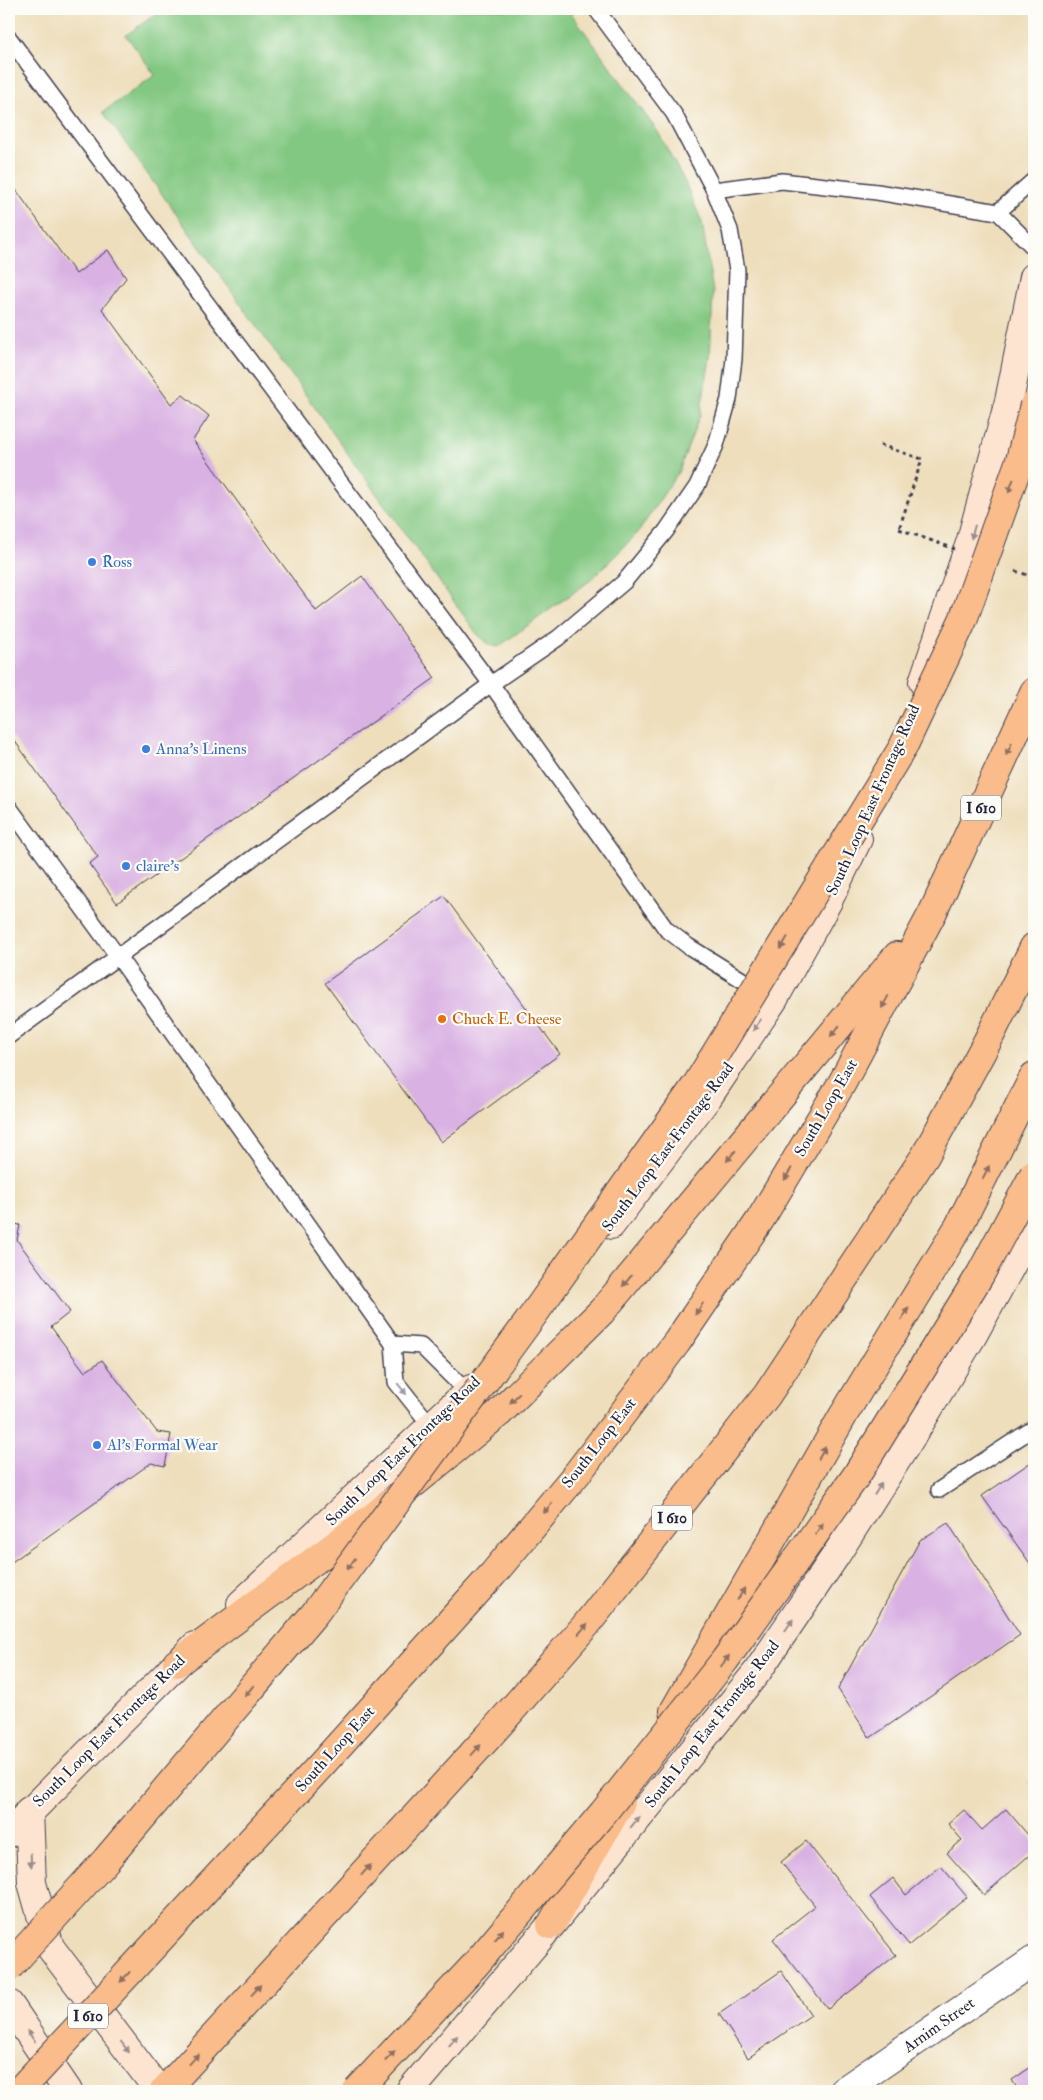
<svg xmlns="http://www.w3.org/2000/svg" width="1043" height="2100" viewBox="0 0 1043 2100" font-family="'IM FELL Double Pica',serif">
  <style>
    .green { fill: #83c882; stroke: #52755e }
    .building { fill: #d9b1e3 }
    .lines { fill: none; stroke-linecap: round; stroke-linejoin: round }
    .lane-casing { stroke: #413e4e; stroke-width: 18 }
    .street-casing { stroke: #413e4e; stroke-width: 30 }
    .secondary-casing { stroke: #413e4e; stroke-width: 30 }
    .highway-casing { stroke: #413e4e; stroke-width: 30 }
    .path { stroke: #413e4e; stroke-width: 3; stroke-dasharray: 4 4; stroke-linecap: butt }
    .lane { stroke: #fff; stroke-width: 15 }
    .street { stroke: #fff; stroke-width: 28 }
    .secondary { stroke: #fde4d0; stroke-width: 28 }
    .highway { stroke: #f9bc8a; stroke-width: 28 }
    .highway-bridge-casing { stroke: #413e4e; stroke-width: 30; stroke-linecap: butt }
    .path-bridge { stroke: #413e4e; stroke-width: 3; stroke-dasharray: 4 4; stroke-linecap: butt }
    .highway-bridge { stroke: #f9bc8a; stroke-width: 28 }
    .oneway { fill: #8e6f62 }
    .oneway2 { fill: #9a8d8d }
    .oneway3 { fill: #9c9ca7 }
    .shop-dot { fill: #3f7fe0; stroke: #fdfcf7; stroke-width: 2 }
    .food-dot { fill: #e8710a; stroke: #fdfcf7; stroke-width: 2 }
    .labels { text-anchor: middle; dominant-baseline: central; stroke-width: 4.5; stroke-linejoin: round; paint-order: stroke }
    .shield { fill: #fdfcf7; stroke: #646373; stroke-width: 1 }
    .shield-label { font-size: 15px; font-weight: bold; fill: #22223b }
    .shop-label { font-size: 16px; fill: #366cbe; stroke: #fdfcf7; text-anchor: start }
    .street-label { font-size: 16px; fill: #22223b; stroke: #fdfcf7 }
    .food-label { font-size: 16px; fill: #c56008; stroke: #fdfcf7; text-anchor: start }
  </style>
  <rect width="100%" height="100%" fill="#fdfcf7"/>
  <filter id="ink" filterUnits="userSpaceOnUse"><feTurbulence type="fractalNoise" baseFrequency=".02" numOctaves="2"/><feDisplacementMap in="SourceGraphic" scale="10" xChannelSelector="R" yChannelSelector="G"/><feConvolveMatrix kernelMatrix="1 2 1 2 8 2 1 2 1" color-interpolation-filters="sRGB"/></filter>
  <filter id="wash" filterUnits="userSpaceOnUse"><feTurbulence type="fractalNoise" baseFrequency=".0096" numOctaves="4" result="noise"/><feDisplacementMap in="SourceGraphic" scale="20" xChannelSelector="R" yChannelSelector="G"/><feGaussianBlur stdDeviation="1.12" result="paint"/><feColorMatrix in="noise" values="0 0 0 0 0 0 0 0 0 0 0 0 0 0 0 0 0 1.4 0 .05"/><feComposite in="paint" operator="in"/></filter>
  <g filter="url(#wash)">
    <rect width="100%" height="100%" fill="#eedebc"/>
    <path class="green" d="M163 9H568L658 132 684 180 702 222 713 292 710 358 700 415 679 471 637 534 591 580 498 647 490 645 477 634 103 112 155 75 126 35Z"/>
    <g id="blocks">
      <g class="building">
        <path d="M9 180 76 274 108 250 126 278 102 309 171 404 183 395 209 416 193 440 316 611 362 576 435 678 117 903 89 864 98 857 9 733Z"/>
        <path d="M444 896 560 1054 441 1142 325 983Z"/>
        <path d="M9 1223 20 1225 17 1240 70 1312 51 1327 85 1372 102 1360 157 1432 171 1434 165 1466 151 1463 9 1564Z"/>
        <path d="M1034 1460V1569L982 1496Z"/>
        <path d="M948 1523 1020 1635 870 1738 838 1689 920 1540Z"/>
        <path d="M1034 1778V1793L1028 1781Z"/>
        <path d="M1006 1809 1034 1842V1851L984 1895 947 1853 962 1840 948 1824 964 1810 982 1830Z"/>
        <path d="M806 1841 896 1955 828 2009 773 1939 815 1906 781 1862Z"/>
        <path d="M941 1866 967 1897 909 1945 870 1897 893 1878 906 1895Z"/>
        <path d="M781 1971 811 2015 748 2058 719 2014Z"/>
        <path d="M1034 2065V2091H1019L1012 2080Z"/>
      </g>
    </g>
  </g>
  <g filter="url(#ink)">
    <use href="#blocks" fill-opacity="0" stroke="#413e4e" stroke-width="1"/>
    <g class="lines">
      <defs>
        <g id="lane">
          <path d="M596 9 674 114 714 190 782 181 877 192 998 212 1034 248"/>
          <path d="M9 38 491 684 666 929 688 946 760 991"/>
          <path d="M998 212 1034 180"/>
          <path d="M9 807 119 958 393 1344 396 1382 431 1426"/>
          <path d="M9 1036 491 684 558 638 624 582 666 531 697 486 716 445 729 399 734 359 737 270 730 230 714 190"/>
          <path d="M393 1344 421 1346 467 1392"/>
          <path d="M939 1490 1034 1428"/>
        </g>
        <path id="street" d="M843 2091 1034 1960"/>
        <g id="secondary">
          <path d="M923 682 971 540 1009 401 1034 277"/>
          <path d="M611 1225 708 1097 774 999 828 901 858 839"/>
          <path d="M241 1604 471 1389"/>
          <path d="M29 1811 32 1883 50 1947 159 2091"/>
          <path d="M9 1833 195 1646"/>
          <path d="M9 2004 68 2091"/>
          <path d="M410 2091 551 1925 757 1672 836 1555 917 1428 973 1335 1034 1224"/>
        </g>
        <g id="highway">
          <path d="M177 1663 373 1517 499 1413 602 1311 897 956"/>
          <path d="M674 1711 844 1414 959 1226 1034 1076"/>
          <path d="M551 1925 621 1802"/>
          <path d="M158 1941 322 1764 493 1574 579 1471 677 1342 760 1220 842 1083 933 912 1034 692"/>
          <path d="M164 2091 489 1736 586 1625 767 1395 925 1156 987 1042 1034 947"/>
        </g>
      </defs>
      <use href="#lane" class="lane-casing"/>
      <use href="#street" class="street-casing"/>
      <use href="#secondary" class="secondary-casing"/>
      <use href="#highway" class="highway-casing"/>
      <path class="path" d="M880 445 922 459 899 529"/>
      <use href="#lane" class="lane"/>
      <use href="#street" class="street"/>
      <use href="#secondary" class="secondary"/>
      <use href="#highway" class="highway"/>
      <defs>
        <g id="highway-bridge">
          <path d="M9 1967 106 1860 315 1613 534 1314 697 1084 903 747 963 620 1020 460 1034 405"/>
          <path d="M19 2091 158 1941"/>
          <path d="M357 2091 475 1965 603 1813 725 1660 856 1476 980 1275 1034 1174"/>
        </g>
      </defs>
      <use href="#highway-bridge" class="highway-bridge-casing"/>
      <g class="path-bridge">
        <path d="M899 529 955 549"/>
        <path d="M1015 571 1034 577"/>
      </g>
      <use href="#highway-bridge" class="highway-bridge"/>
    </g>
    <defs><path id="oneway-solid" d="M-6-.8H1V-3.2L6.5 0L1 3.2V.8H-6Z" transform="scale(1.25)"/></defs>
    <g class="oneway">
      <use href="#oneway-solid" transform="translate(1011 486) rotate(110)"/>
      <use href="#oneway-solid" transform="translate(1009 749) rotate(115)"/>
      <use href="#oneway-solid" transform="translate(784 943) rotate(121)"/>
      <use href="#oneway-solid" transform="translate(885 1002) rotate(118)"/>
      <use href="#oneway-solid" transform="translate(835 1031) rotate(130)"/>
      <use href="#oneway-solid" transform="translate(731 1156) rotate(130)"/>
      <use href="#oneway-solid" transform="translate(986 1172) rotate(-63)"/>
      <use href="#oneway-solid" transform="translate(788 1174) rotate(121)"/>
      <use href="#oneway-solid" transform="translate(627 1281) rotate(130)"/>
      <use href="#oneway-solid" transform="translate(699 1309) rotate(124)"/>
      <use href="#oneway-solid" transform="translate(905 1314) rotate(-59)"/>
      <use href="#oneway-solid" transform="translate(515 1398) rotate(135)"/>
      <use href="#oneway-solid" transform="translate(822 1453) rotate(-60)"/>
      <use href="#oneway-solid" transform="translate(548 1508) rotate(130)"/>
      <use href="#oneway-solid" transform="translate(819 1529) rotate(-55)"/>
      <use href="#oneway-solid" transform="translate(351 1564) rotate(126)"/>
      <use href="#oneway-solid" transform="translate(741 1594) rotate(-60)"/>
      <use href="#oneway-solid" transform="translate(583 1629) rotate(-49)"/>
      <use href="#oneway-solid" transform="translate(725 1661) rotate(-53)"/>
      <use href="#oneway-solid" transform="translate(249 1691) rotate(130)"/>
      <use href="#oneway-solid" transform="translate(476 1750) rotate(-48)"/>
      <use href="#oneway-solid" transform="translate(366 1870) rotate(-48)"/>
      <use href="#oneway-solid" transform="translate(499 1935) rotate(-50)"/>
      <use href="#oneway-solid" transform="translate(125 1977) rotate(133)"/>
      <use href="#oneway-solid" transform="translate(256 1990) rotate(-48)"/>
      <use href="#oneway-solid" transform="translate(390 2056) rotate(-47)"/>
      <use href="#oneway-solid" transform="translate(194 2059) rotate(-48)"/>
    </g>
    <g class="oneway2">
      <use href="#oneway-solid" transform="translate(973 532) rotate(106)"/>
      <use href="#oneway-solid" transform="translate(757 1025) rotate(124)"/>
      <use href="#oneway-solid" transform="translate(878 1489) rotate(-58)"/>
      <use href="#oneway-solid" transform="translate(789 1625) rotate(-56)"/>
      <use href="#oneway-solid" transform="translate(635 1822) rotate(-51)"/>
      <use href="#oneway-solid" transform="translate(31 1860) rotate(87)"/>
      <use href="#oneway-solid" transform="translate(31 2036) rotate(-124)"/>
      <use href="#oneway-solid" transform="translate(453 2041) rotate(-50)"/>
      <use href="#oneway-solid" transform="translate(125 2047) rotate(53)"/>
    </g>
    <use class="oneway3" href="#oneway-solid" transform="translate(402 1389) rotate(51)"/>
  </g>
  <g class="shop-dot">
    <circle cx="92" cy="562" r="5"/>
    <circle cx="146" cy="749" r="5"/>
    <circle cx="126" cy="866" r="5"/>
    <circle cx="97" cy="1445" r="5"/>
  </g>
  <circle class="food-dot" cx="442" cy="1019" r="5"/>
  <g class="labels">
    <g class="shield">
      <rect x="961" y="795.5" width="40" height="25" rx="4"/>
      <rect x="652" y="1505.5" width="40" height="25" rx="4"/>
      <rect x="68" y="2003.5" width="40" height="25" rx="4"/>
    </g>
    <g class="shield-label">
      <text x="981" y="808">I 610</text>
      <text x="672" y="1518">I 610</text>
      <text x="88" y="2016">I 610</text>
    </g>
    <g class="shop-label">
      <text x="102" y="562">Ross</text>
      <text x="156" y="749">Anna's Linens</text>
      <text x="136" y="866">claire's</text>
      <text x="107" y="1445">Al's Formal Wear</text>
    </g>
    <g class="street-label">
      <text transform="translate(873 800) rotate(-66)">South Loop East Frontage Road</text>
      <text transform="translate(826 1108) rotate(-60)">South Loop East</text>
      <text transform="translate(668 1147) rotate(-53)">South Loop East Frontage Road</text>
      <text transform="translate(599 1443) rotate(-52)">South Loop East</text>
      <text transform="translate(403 1451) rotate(-44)">South Loop East Frontage Road</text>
      <text transform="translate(712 1724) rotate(-52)">South Loop East Frontage Road</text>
      <text transform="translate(109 1731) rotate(-45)">South Loop East Frontage Road</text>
      <text transform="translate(335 1749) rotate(-48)">South Loop East</text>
      <text transform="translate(939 2025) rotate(-35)">Arnim Street</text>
    </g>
    <g class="food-label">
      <text x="452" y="1019">Chuck E. Cheese</text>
    </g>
  </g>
  <rect width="1043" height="2100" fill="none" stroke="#fdfcf7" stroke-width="30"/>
</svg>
